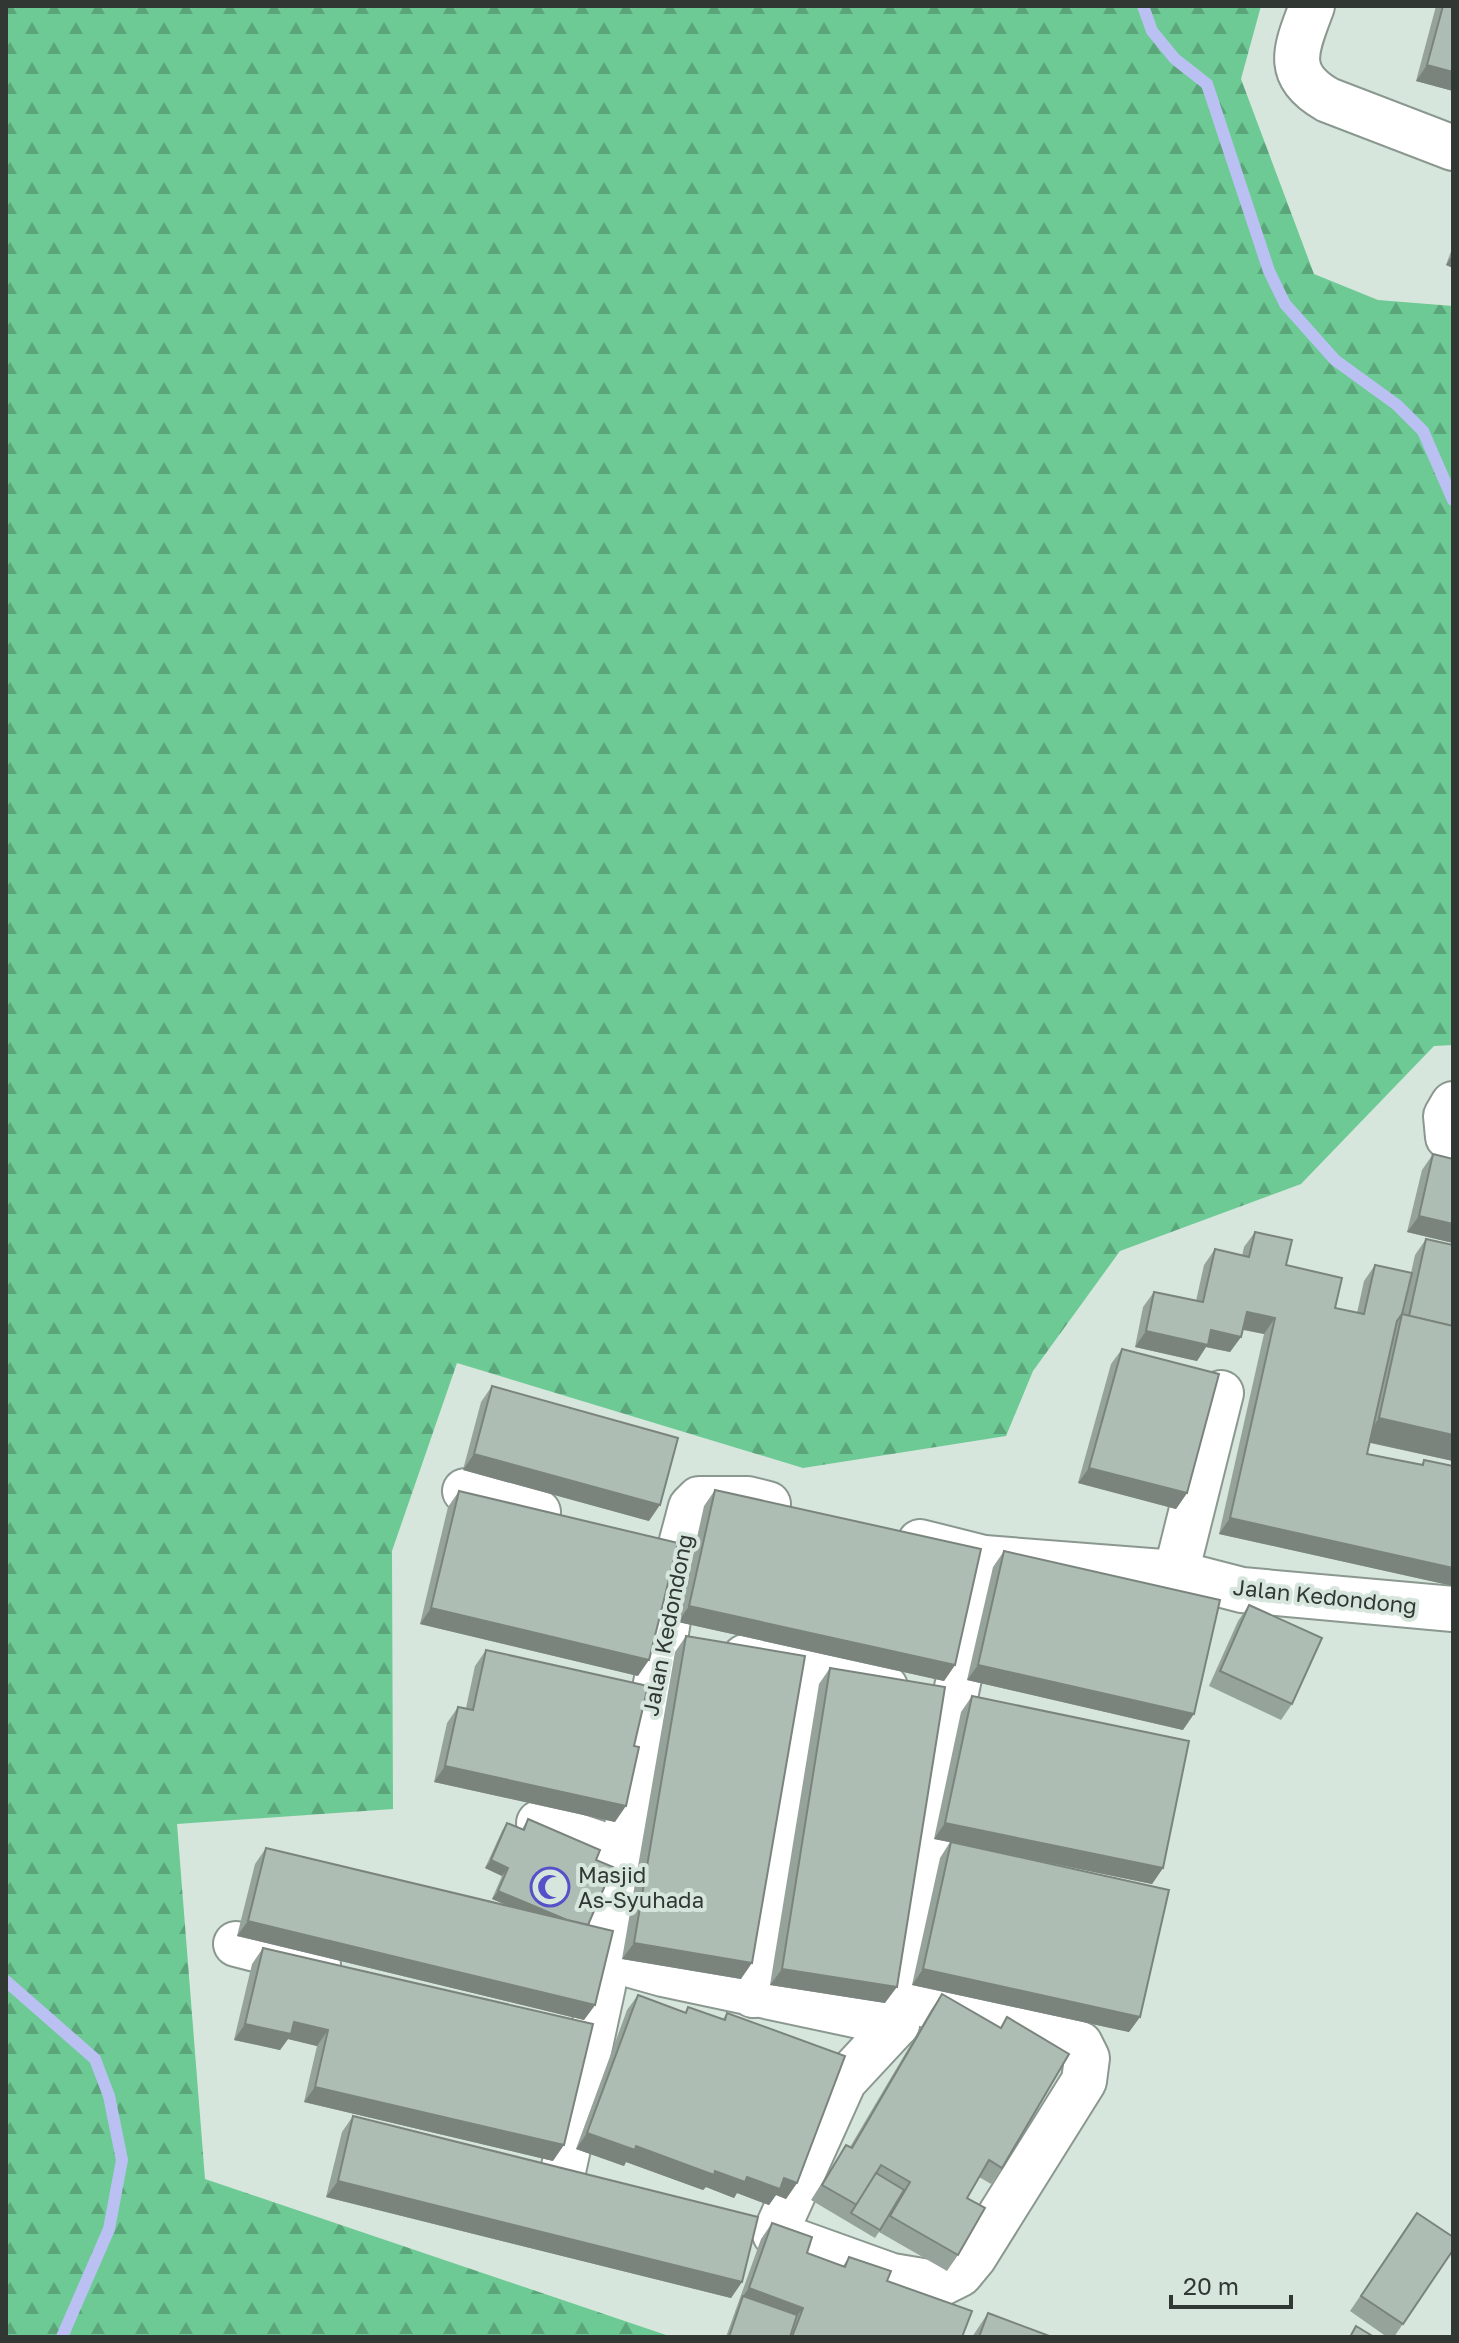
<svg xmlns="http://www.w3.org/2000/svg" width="1459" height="2343" viewBox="0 0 1459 2343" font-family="'Golos Text',sans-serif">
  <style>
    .forest { fill: url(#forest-firs) }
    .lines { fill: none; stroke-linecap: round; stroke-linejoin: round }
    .stream { stroke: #bbc0f3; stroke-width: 12 }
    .minor-casing { stroke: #8a988f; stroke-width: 48 }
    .minor { stroke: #fff; stroke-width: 44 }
    .wall { fill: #96a39a }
    .shaded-wall { fill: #7a847d }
    .building { fill: #aebdb3; stroke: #7a847d; stroke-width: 2 }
    .labels { text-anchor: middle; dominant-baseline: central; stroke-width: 8; stroke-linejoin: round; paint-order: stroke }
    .street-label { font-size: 22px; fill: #313733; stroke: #d6e6dc }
    .poi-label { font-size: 22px; fill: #313733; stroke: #d6e6dc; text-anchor: start }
  </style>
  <defs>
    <pattern id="forest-firs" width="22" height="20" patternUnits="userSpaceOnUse" patternTransform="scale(2)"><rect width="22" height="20" fill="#6dca94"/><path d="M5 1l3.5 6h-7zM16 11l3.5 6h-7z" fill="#5aa579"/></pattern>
  </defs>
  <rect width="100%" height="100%" fill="#d6e6dc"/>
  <path class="forest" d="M6 6H1261L1241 79 1314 274 1378 300 1453 306V1045L1434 1046 1301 1184 1120 1251 1033 1371 1006 1436 803 1468 457 1363 392 1551 393 1809 177 1824 205 2179 672 2337H6Z"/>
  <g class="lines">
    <g class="stream">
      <path d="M1143 6 1152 31 1175 59 1207 84 1269 271 1285 304 1335 360 1397 405 1423 431 1453 500"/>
      <path d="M6 1981 95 2059 109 2096 122 2160 109 2229 62 2337"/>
    </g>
    <defs>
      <g id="minor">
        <path d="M1312 6C1297 47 1282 74 1328 100L1453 148"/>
        <path d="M1453 1104 1446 1116 1448 1137 1453 1140"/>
        <path d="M465 1491 538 1512"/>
        <path d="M920 1542 984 1558 1176 1573 1242 1590 1453 1609"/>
        <path d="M1176 1573 1221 1393"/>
        <path d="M745 1657 885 1687"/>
        <path d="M539 1823 622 1851"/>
        <path d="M236 1944 318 1965"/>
        <path d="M606 1958 663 1974 897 2024"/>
        <path d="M753 1995 807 1671"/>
        <path d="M901 1999 1063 2037 1080 2044 1087 2058 1084 2081 974 2257 960 2274 940 2284 892 2276 775 2234 844 2081 897 2024 954 1702 984 1558"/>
        <path d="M562 2176 603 1986 622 1851 665 1639 679 1552 691 1507 699 1499H748L768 1504"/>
      </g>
    </defs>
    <use href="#minor" class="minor-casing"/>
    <use href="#minor" class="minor"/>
  </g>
  <g class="wall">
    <path d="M1436 6H1453V91L1416 81Z"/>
    <path d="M1453 246V268L1446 265Z"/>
    <path d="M1433 1154 1453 1243 1407 1232 1422 1170Z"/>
    <path d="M1255 1232 1286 1265 1335 1308 1357 1313 1364 1281 1375 1265 1411 1273 1415 1255 1426 1239 1453 1245V1461L1370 1443 1367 1454 1421 1465 1424 1460 1453 1466V1586L1219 1534 1264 1334 1243 1330 1241 1337 1230 1352 1206 1347 1197 1361 1135 1347 1143 1307 1154 1292 1196 1301 1204 1265 1215 1249 1242 1256 1244 1247Z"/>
    <path d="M1122 1349 1187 1493 1176 1509 1078 1483 1111 1364Z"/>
    <path d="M492 1386 649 1521 463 1470 481 1402Z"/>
    <path d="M715 1490 955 1665 944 1681 678 1622 704 1506Z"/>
    <path d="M459 1491 638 1676 420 1624 448 1507Z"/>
    <path d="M1004 1551 1183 1730 967 1680 993 1567Z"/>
    <path d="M1249 1605 1292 1704 1281 1720 1209 1686 1238 1621Z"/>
    <path d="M686 1636 741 1979 622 1959 675 1652Z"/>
    <path d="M486 1650 634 1746 615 1822 434 1782 447 1723 458 1707 466 1708 475 1666Z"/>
    <path d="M830 1668 885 2003 770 1985 819 1684Z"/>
    <path d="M972 1696 1163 1868 1152 1884 992 1851 1140 2017 1129 2032 912 1985 940 1858 950 1842 934 1839 961 1712Z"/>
    <path d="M528 1819 596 1860 588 1925 595 2005 584 2020 237 1936 255 1864 266 1848 511 1907 492 1899 502 1876 485 1868 502 1831 507 1823 522 1829Z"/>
    <path d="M263 1948 553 2161 304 2102 317 2046 288 2039 280 2050 234 2040 252 1964Z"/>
    <path d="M942 1994 1000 2028 1007 2017 1002 2168 991 2184 979 2177 967 2198 958 2255 947 2271 879 2232 875 2238 811 2200 846 2145 850 2147 931 2010Z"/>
    <path d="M638 1995 685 2012 688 2007 723 2019 727 2013 797 2183 786 2199 776 2195 769 2205 737 2193 734 2198 706 2187 703 2190 626 2162 624 2166 576 2149 627 2010Z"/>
    <path d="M353 2116 742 2282 731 2298 326 2197 342 2132Z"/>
    <path d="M1417 2213 1453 2250 1394 2337H1387L1350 2311Z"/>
    <path d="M772 2223 807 2253 843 2266 849 2257 887 2281 962 2337H726L761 2239Z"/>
    <path d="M988 2313 1052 2337H972Z"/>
  </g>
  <g class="shaded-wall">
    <path d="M1427 65 1453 72V91L1416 81Z"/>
    <path d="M1451 257 1453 258V268L1446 265Z"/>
    <path d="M1419 1216 1453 1224V1243L1407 1232Z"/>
    <path d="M1247 1312 1275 1318 1264 1334 1236 1328Z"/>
    <path d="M1211 1330 1241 1337 1230 1352 1206 1347 1197 1361 1135 1347 1146 1331Z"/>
    <path d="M1379 1418 1453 1435V1461L1363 1441Z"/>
    <path d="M474 1454 660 1505 649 1521 463 1470Z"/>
    <path d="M1089 1468 1187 1493 1176 1509 1078 1483Z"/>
    <path d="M1230 1518 1453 1568V1586L1219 1534Z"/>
    <path d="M689 1606 955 1665 944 1681 678 1622Z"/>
    <path d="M431 1608 649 1660 638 1676 420 1624Z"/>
    <path d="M978 1665 1194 1714 1183 1730 967 1680Z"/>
    <path d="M445 1766 626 1806 615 1822 434 1782Z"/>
    <path d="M945 1823 1163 1868 1152 1884 934 1839Z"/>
    <path d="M491 1860 508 1868 502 1876 485 1868Z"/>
    <path d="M498 1891 586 1928 581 1936 492 1899Z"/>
    <path d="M248 1921 595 2005 584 2020 237 1936Z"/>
    <path d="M634 1943 752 1963 741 1979 622 1959Z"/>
    <path d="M782 1969 897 1987 885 2003 770 1985Z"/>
    <path d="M923 1969 1140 2017 1129 2032 912 1985Z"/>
    <path d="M294 2022 328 2030 317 2046 288 2039 280 2050 234 2040 245 2024Z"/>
    <path d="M315 2087 564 2145 553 2161 304 2102Z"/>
    <path d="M587 2133 636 2146 715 2171 747 2177 784 2178 797 2183 786 2199 776 2195 769 2205 737 2193 734 2198 706 2187 703 2190 626 2162 624 2166 576 2149Z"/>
    <path d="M338 2181 742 2282 731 2298 326 2197Z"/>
    <path d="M749 2288 803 2308 792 2323 743 2296Z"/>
  </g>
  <g class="building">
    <path d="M1443 6H1453V72L1427 65Z"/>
    <path d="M1433 1154 1453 1159V1224L1419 1216Z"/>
    <path d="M1255 1232 1292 1240 1286 1265 1342 1278 1335 1308 1364 1314 1375 1265 1412 1273 1402 1314 1397 1321 1367 1454 1423 1465 1424 1460 1453 1466V1568L1230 1518 1275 1318 1247 1312 1241 1337 1211 1330 1208 1345 1146 1331 1154 1292 1203 1302 1215 1249 1249 1257Z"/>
    <path d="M1426 1239 1453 1245V1326L1409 1316Z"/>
    <path d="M1402 1314 1453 1326V1435L1379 1418Z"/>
    <path d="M1122 1349 1219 1374 1187 1493 1089 1468Z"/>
    <path d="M492 1386 678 1438 660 1505 474 1454Z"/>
    <path d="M715 1490 981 1549 955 1665 689 1606Z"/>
    <path d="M459 1491 678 1543 649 1660 431 1608Z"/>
    <path d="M1004 1551 1220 1600 1194 1714 978 1665Z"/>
    <path d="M1249 1605 1322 1638 1292 1704 1220 1671Z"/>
    <path d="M686 1636 805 1656 752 1963 634 1943Z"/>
    <path d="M486 1650 648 1686 634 1746 639 1747 626 1806 445 1766 458 1707 473 1710Z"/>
    <path d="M830 1668 945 1687 897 1987 782 1969Z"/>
    <path d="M972 1696 1189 1741 1163 1868 945 1823Z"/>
    <path d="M528 1819 600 1850 596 1860 613 1867 588 1925 567 1920 498 1891 508 1868 491 1860 507 1823 524 1830Z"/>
    <path d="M951 1842 1169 1890 1140 2017 923 1969Z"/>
    <path d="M266 1848 613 1931 595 2005 248 1921Z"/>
    <path d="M263 1948 593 2024 564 2145 315 2087 328 2030 294 2022 291 2034 245 2024Z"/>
    <path d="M942 1994 1001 2028 1007 2017 1069 2054 1002 2168 989 2160 967 2198 985 2208 958 2255 890 2216 910 2182 881 2165 857 2205 822 2185 846 2145 852 2148Z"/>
    <path d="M638 1995 686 2013 688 2007 725 2020 727 2013 845 2056 797 2183 784 2178 780 2189 747 2177 745 2182 715 2171 714 2175 636 2146 635 2150 587 2133Z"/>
    <path d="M353 2116 758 2217 742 2282 338 2181Z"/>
    <path d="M876 2173 904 2190 880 2230 851 2213Z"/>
    <path d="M1417 2213 1453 2237V2250L1403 2324 1361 2296Z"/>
    <path d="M772 2223 812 2237 807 2253 845 2267 849 2257 891 2271 887 2281 972 2311 962 2337H792L803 2308 749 2288Z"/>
    <path d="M743 2296 797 2315 790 2337H729Z"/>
    <path d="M988 2313 1052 2337H979Z"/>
    <path d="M1356 2326 1374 2337H1350Z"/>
  </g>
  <defs>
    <symbol id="mosque-ring" viewBox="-11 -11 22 22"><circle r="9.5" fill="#d6e6dc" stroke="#5751c9" stroke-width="1.5"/><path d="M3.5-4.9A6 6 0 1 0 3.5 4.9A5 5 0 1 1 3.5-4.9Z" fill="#5751c9"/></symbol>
  </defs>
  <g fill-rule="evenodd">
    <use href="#mosque-ring" x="528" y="1865" width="44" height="44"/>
  </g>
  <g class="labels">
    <g class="street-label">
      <text transform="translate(1325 1596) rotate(6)">Jalan Kedondong</text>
      <text transform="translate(667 1625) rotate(-79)">Jalan Kedondong</text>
    </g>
    <g class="poi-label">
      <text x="578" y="1874">Masjid<tspan x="578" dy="25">As-Syuhada</tspan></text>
    </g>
  </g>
  <rect width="1459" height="2343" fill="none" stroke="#313733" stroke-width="16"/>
  <path d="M1171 2295v12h120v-12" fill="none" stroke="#313733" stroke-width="4"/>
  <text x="1183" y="2295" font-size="24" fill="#313733" stroke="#d6e6dc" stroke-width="6" paint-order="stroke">20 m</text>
</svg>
